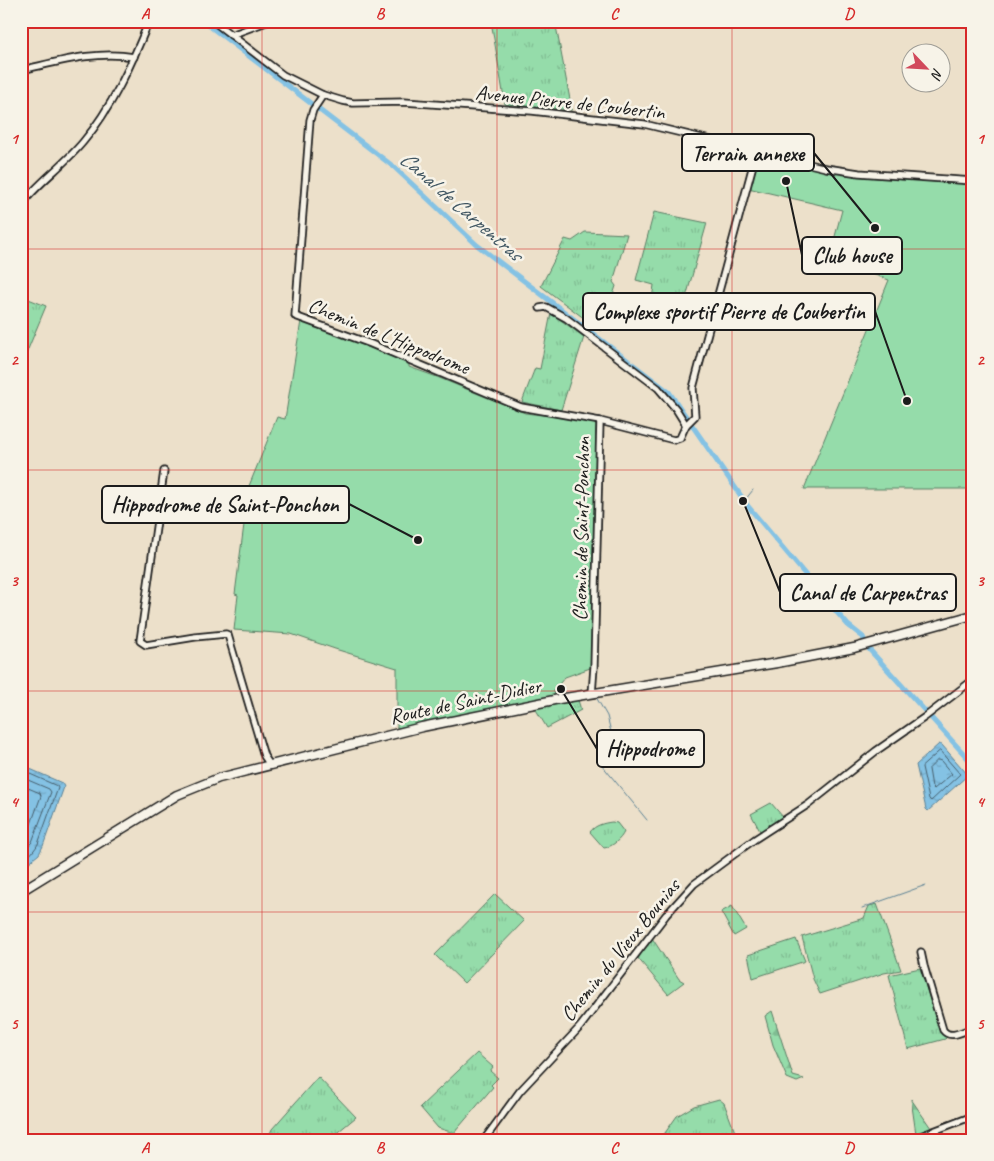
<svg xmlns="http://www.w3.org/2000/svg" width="994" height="1161" viewBox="0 0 994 1161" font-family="Caveat,sans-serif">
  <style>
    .grass { fill: url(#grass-tufts); stroke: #587c63 }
    .forest { fill: url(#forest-firs); stroke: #587c63 }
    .pitch { fill: #95dcaa; stroke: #587c63 }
    .water { fill: url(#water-ripples); stroke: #5a8094 }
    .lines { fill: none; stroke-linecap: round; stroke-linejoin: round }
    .shore { stroke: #465e6c; stroke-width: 1 }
    .stream { stroke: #5a8094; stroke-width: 1 }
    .canal { stroke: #84c2e4; stroke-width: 5 }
    .street-casing { stroke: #1c1c1c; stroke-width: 9 }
    .secondary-casing { stroke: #1c1c1c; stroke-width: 11 }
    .street { stroke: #f7f3e8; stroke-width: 5.5 }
    .secondary { stroke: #f7f3e8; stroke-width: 8 }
    .grid { fill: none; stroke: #d62828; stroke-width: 1; stroke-opacity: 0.55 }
    .labels { text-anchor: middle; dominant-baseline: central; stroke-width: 5; stroke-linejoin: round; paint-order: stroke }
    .street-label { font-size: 21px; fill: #1c1c1c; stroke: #f7f3e8 }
    .water-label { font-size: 22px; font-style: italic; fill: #405662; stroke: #f7f3e8 }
    .leader { fill: none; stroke: #1c1c1c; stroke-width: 2 }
    .callout-dot { fill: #1c1c1c; stroke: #f7f3e8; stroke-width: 2 }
    .callout { fill: #f7f3e8; stroke: #1c1c1c; stroke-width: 2 }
    .callout-label { font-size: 22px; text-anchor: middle; font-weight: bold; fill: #1c1c1c }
    .neatline { fill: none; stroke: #d62828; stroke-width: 2 }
    .grid-label { font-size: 16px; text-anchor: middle; font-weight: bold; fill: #d62828 }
  </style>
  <defs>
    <pattern id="grass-tufts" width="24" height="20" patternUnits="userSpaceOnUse" patternTransform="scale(1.25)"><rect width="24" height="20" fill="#95dcaa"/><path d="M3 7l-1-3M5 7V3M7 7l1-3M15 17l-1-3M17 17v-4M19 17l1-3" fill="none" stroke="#80bc92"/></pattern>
    <pattern id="forest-firs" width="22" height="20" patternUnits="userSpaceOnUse" patternTransform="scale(1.25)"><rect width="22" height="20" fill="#95dcaa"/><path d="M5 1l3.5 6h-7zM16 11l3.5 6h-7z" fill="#80bc92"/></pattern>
    <pattern id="water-ripples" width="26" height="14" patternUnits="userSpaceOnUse" patternTransform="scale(1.25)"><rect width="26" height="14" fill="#84c2e4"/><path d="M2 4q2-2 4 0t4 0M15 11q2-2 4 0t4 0" fill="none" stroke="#71a6c3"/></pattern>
  </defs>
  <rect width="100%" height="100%" fill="#ece0ca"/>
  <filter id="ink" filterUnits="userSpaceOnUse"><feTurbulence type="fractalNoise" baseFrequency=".02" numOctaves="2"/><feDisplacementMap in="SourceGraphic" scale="10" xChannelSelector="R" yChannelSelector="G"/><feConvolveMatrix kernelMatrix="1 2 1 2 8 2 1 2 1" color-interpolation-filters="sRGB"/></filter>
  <g filter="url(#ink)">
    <g class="grass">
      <path d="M491 21H555L572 110 505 104Z"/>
      <path d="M654 212 707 223 681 315 651 306 654 285 636 280Z"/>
      <path d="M585 232 627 234 613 282 616 286 601 331 541 286 565 239 572 241Z"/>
      <path d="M21 296 46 306 21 366Z"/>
      <path d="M551 313 584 337 561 410 522 402 535 368 540 369Z"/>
      <path d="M578 700 581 710 547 728 535 708Z"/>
      <path d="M771 803 783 817 761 833 751 814Z"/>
      <path d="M612 822 617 823 624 832C621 839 612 847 604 848L590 832C595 825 604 823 612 822Z"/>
      <path d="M495 894 524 921 464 983 435 955Z"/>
      <path d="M877 904 901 970 884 973 820 994 813 979 802 937 864 918 869 906Z"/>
      <path d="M652 938 679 979 684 982 668 994 636 956Z"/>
      <path d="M796 939 805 961 753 978 748 955Z"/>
      <path d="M920 968 939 1028 947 1037 945 1039 908 1049 889 975Z"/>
      <path d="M477 1053 493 1067 490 1071 498 1078 491 1085 493 1087 454 1133 438 1128 420 1107Z"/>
      <path d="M318 1077 356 1117 333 1136 334 1140H269L268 1138 272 1129Z"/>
      <path d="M719 1099 724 1103 738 1140H660L677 1116 694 1106Z"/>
    </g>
    <g class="forest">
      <path d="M772 1011 793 1076 804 1079 797 1082 787 1078 773 1045 765 1016Z"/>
      <path d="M911 1099 931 1128 916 1134Z"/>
    </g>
    <g class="pitch">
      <path d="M758 154 861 176 973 183V489H804L889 280 829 259 842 210 748 188Z"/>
      <path d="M301 321 344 335 409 363V367L437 377 525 413 591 421 596 425 593 667 565 677 554 690 555 696 397 728V668L335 649 291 634 234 630 238 595 235 594 249 486 277 417 285 419Z"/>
      <path d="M732 906 746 929 734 936 721 912Z"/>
    </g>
    <g class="water">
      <path d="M939 744 942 745 968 775 928 811 926 809 916 765Z"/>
      <path d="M21 765 62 783 64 787 43 846 39 854 27 864 28 869 21 878Z"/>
    </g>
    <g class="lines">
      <g class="shore">
        <path d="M940 751 960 774 931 801 929 799 922 767Z"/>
        <path d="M938 760 941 761 952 774 934 789 932 787 929 769Z"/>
        <path d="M21 770 57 786 58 788 38 844C32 855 24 858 21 869"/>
        <path d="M21 777 49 789 51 792 32 842 21 854"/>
        <path d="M21 785 40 793 41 796 26 838 21 844"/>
      </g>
      <g class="stream">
        <path d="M745 500 753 490"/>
        <path d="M609 694 596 697 607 716 614 744 597 759 647 820"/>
        <path d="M968 774 973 769"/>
        <path d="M862 908 926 885"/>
      </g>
      <path class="canal" d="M203 21 394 167 477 245 669 392 741 496 745 500 747 505 834 609 848 625 863 637 868 648 973 764"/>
      <defs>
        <g id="street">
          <path d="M213 21 283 75 323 95 343 101 353 103 404 102 532 111 644 124 826 168 859 173 973 181"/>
          <path d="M231 35 269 21"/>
          <path d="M21 70C58 62 96 50 134 57"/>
          <path d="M323 95 313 110 310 120 295 316 371 344 521 407 600 421 674 440 680 438 686 425 695 416 693 388 697 373 757 150"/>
          <path d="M21 205C39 182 64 165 83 142 112 108 132 63 149 21"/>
          <path d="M540 308 546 307 566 318 658 388 676 409 686 425"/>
          <path d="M164 471 140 641 146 645 195 637 226 634 228 635 264 756 270 765"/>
          <path d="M592 694 594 667 600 421"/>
          <path d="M921 952 924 966 943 1030C950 1040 963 1031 973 1028"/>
          <path d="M484 1140 520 1091 580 1027 666 915 694 884 755 839 809 804 876 751 925 717 973 680"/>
          <path d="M910 1140 973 1116"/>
        </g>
        <path id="secondary" d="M21 891 177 795 219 778 422 727 559 699 777 663 854 648 973 615"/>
      </defs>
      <use href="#street" class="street-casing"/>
      <use href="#secondary" class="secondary-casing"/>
      <use href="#street" class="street"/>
      <use href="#secondary" class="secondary"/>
    </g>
  </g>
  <path class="grid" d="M262 21V1140M497 21V1140M732 21V1140M21 249H973M21 470H973M21 691H973M21 912H973"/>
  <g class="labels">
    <g class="street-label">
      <text transform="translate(570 102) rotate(6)">Avenue Pierre de Coubertin</text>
      <text transform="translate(389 336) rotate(22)">Chemin de L'Hippodrome</text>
      <text transform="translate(581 529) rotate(-89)">Chemin de Saint-Ponchon</text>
      <text transform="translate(465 701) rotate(-12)">Route de Saint-Didier</text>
      <text transform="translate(620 950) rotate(-51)">Chemin du Vieux Bounias</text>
    </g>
    <g class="water-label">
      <text transform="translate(461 206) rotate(41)">Canal de Carpentras</text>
    </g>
  </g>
  <path class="leader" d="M875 228L814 153M786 181L802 255M907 401L875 311M418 540L349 504M743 501L780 592M561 689L597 749"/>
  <g class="callout-dot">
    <circle cx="875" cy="228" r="5"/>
    <circle cx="786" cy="181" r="5"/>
    <circle cx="907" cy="401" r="5"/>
    <circle cx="418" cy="540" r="5"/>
    <circle cx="743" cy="501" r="5"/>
    <circle cx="561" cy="689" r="5"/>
  </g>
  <g class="callout">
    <rect x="682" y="134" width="132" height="37" rx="5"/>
    <rect x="802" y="237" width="100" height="37" rx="5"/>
    <rect x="583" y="293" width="292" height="37" rx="5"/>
    <rect x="102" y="486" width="247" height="37" rx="5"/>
    <rect x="780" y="574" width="176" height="37" rx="5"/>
    <rect x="597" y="730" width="107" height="37" rx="5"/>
  </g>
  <g class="callout-label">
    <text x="748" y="161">Terrain annexe</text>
    <text x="852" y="263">Club house</text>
    <text x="729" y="319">Complexe sportif Pierre de Coubertin</text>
    <text x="225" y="512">Hippodrome de Saint-Ponchon</text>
    <text x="868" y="600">Canal de Carpentras</text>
    <text x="650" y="756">Hippodrome</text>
  </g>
  <rect width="994" height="1161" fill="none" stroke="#f7f3e8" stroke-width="55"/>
  <g transform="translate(926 68) rotate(115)"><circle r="24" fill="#f7f3e8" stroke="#9f9d96"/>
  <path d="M0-4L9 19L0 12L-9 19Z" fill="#d1495b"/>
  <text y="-8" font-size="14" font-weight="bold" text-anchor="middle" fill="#1c1c1c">N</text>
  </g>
  <rect x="28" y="28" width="938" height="1106" class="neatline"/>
  <g class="grid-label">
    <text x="145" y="19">A</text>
    <text x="380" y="19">B</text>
    <text x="614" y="19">C</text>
    <text x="849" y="19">D</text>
    <text x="14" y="144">1</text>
    <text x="980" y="144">1</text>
    <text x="14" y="365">2</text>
    <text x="980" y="365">2</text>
    <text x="14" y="586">3</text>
    <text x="980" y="586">3</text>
    <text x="14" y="807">4</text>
    <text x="980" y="807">4</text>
    <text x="14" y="1029">5</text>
    <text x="980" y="1029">5</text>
    <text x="145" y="1153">A</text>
    <text x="380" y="1153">B</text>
    <text x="614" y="1153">C</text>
    <text x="849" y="1153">D</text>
  </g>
</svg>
